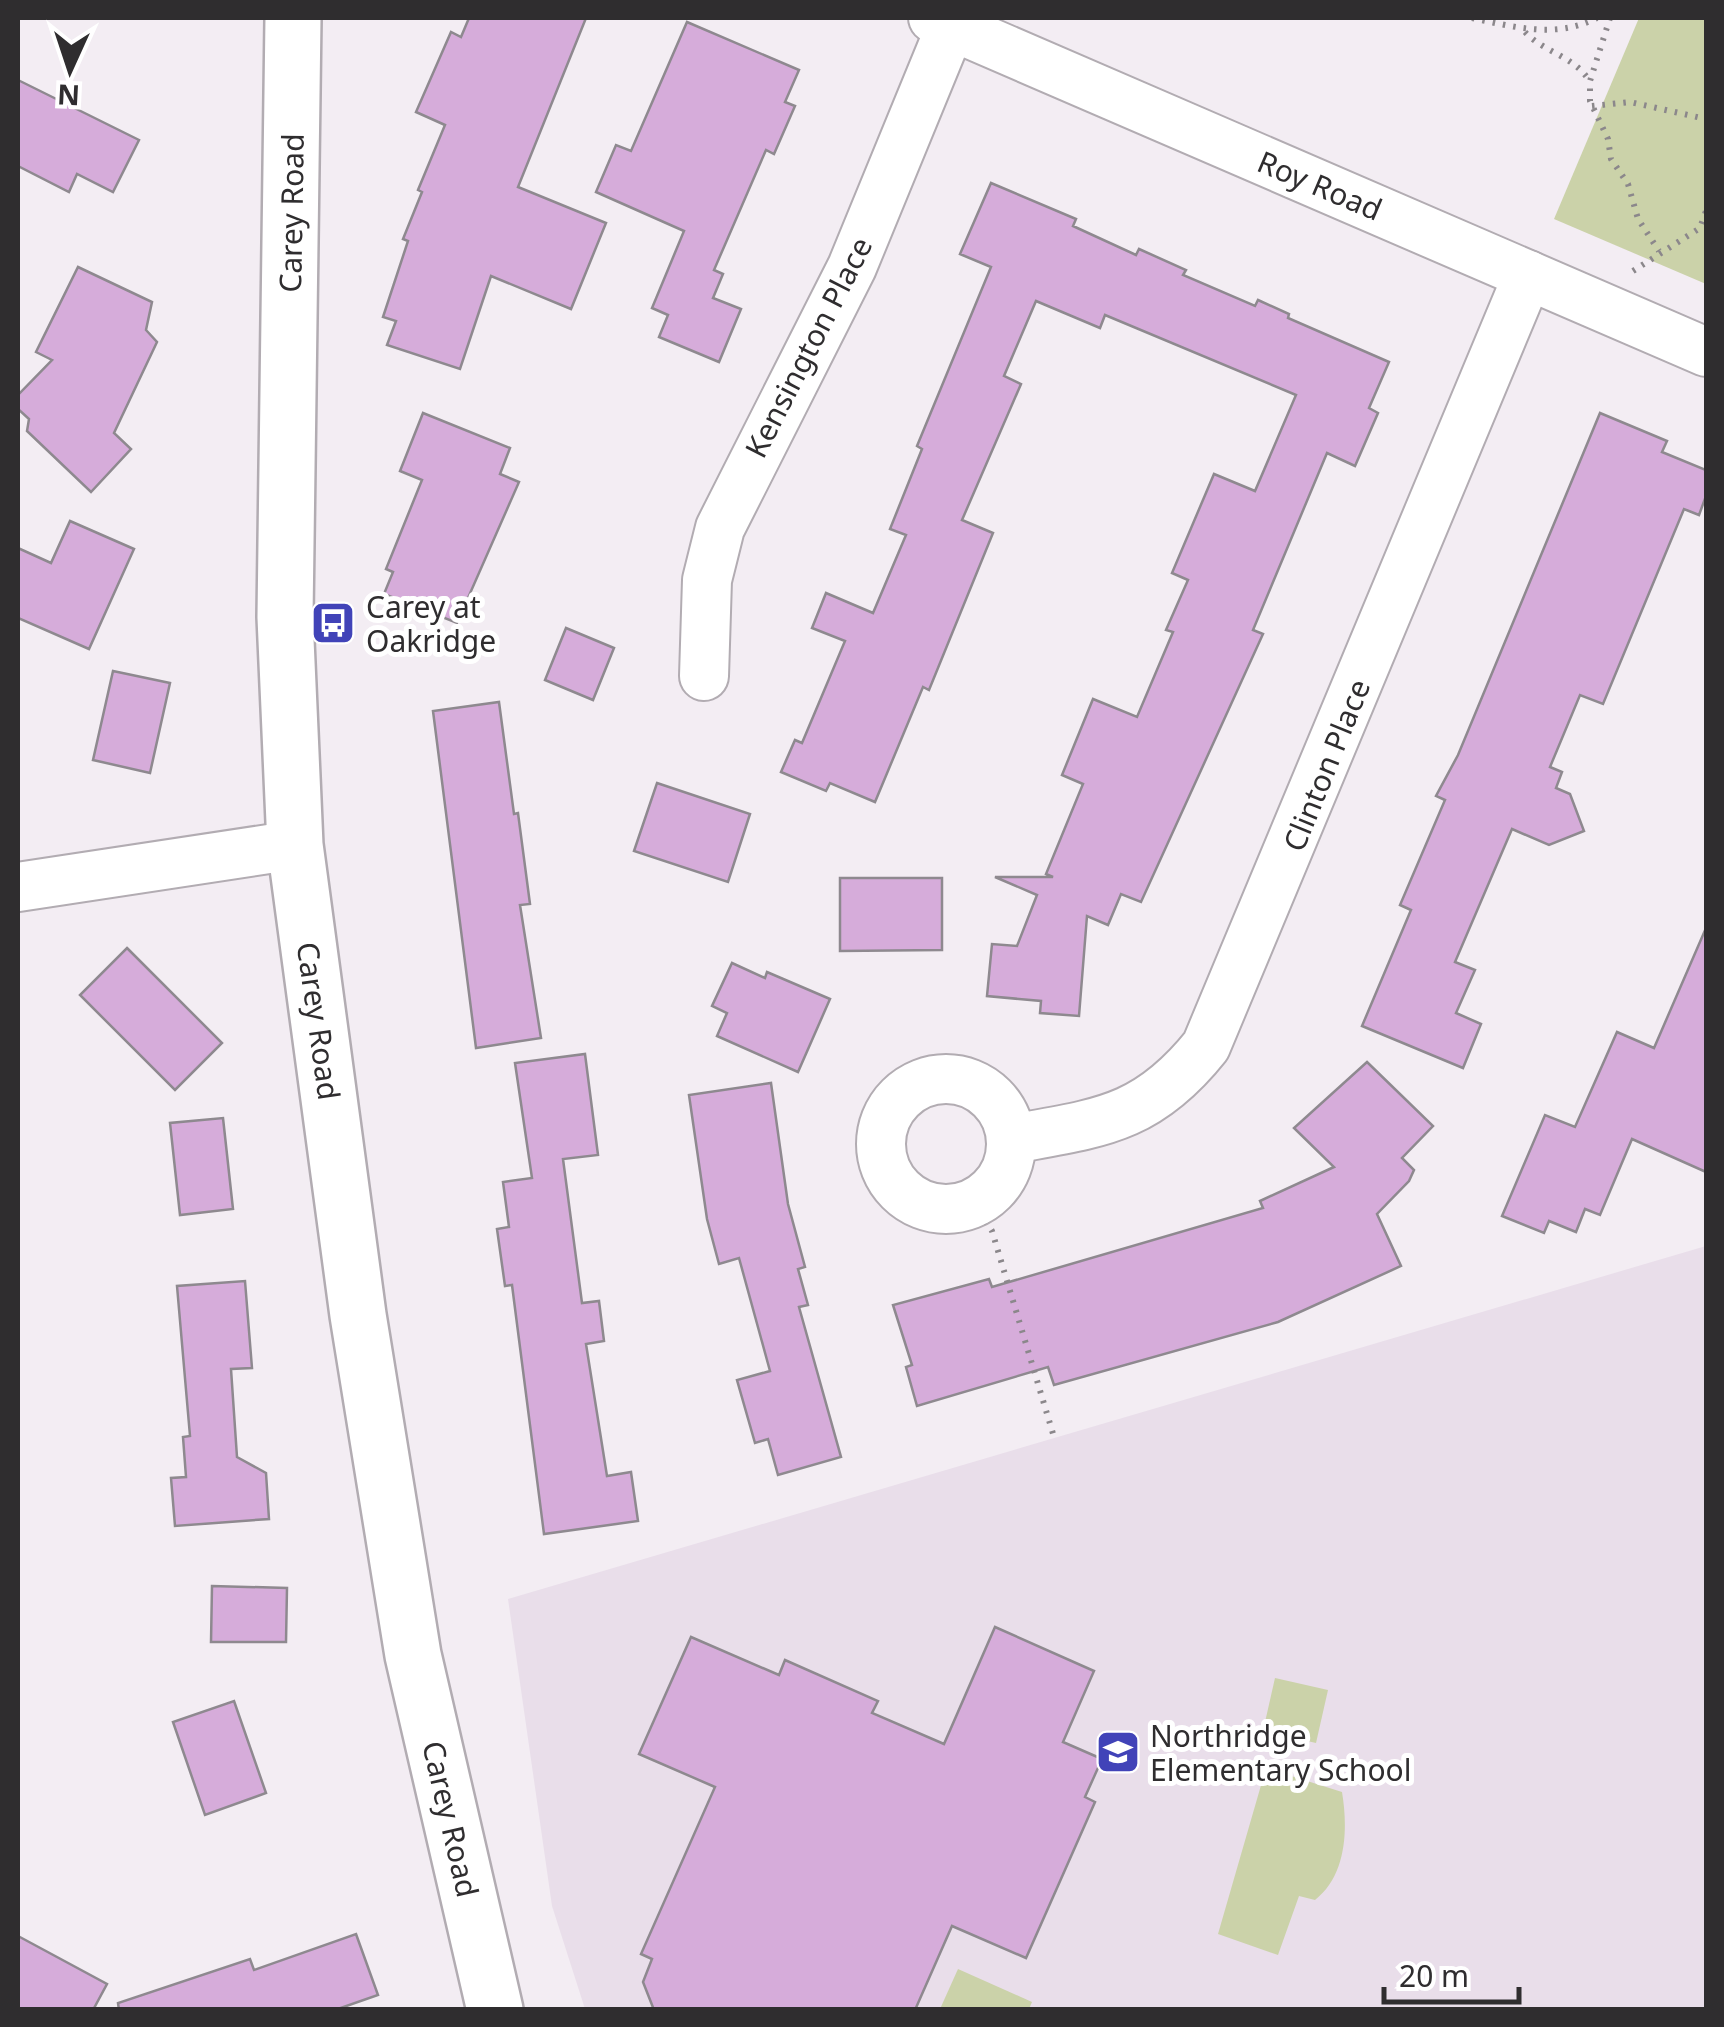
<svg xmlns="http://www.w3.org/2000/svg" width="1724" height="2027" viewBox="0 0 1724 2027" font-family="'Noto Sans',sans-serif">
  <style>
    .built { fill: #e9deea }
    .green { fill: #cbd2a9 }
    .building { fill: #d6acda; stroke: #8e898f; stroke-width: 2.5 }
    .lines { fill: none; stroke-linecap: round; stroke-linejoin: round }
    .street-casing { stroke: #b2acb2; stroke-width: 52 }
    .secondary-casing { stroke: #b2acb2; stroke-width: 60 }
    .path { stroke: #8b878b; stroke-width: 6; stroke-dasharray: 2.5 8; stroke-linecap: butt }
    .street { stroke: #fff; stroke-width: 48 }
    .secondary { stroke: #fff; stroke-width: 55 }
    .labels { text-anchor: middle; dominant-baseline: central; stroke-width: 10; stroke-linejoin: round; paint-order: stroke }
    .street-label { font-size: 30px; fill: #2f2d2f; stroke: #fff }
    .poi-label { font-size: 30px; fill: #2f2d2f; stroke: #fff; text-anchor: start }
  </style>
  <rect width="100%" height="100%" fill="#f3edf3"/>
  <path class="built" d="M1706 1246V2009H585L552 1906 508 1599Z"/>
  <g class="green">
    <path d="M1639 18H1706V284L1554 219Z"/>
    <path d="M1275 1678 1328 1690 1316 1743 1263 1731Z"/>
    <path d="M1266 1768 1342 1792C1348 1828 1347 1875 1315 1900L1299 1896 1278 1955 1218 1934Z"/>
    <path d="M958 1969 1032 2002 1029 2009H940Z"/>
  </g>
  <g class="building">
    <path d="M469 18H586L518 187 606 223 571 309 491 276 460 369 387 345 396 321 383 317 408 241 403 239 422 192 418 190 445 125 416 112 451 32 461 37Z"/>
    <path d="M687 22 799 70 785 102 795 106 774 154 766 150 714 270 723 274 713 298 741 309 719 362 659 337 668 315 652 308 684 231 596 192 616 145 631 151Z"/>
    <path d="M18 80 139 140 113 192 77 174 69 192 18 166Z"/>
    <path d="M991 183 1076 219 1073 226 1136 255 1139 249 1186 270 1183 275 1255 306 1258 300 1289 314 1288 318 1389 362 1369 408 1378 413 1355 466 1327 453 1253 630 1263 634 1141 902 1121 894 1108 925 1087 916 1079 1016 1040 1013 1041 1001 987 996 992 944 1017 946 1037 895 995 877H1053L1046 874 1083 784 1062 775 1093 699 1137 717 1173 632 1166 630 1188 580 1172 573 1214 474 1255 491 1296 395 1105 315 1100 328 1036 301 1004 376 1021 384 962 520 993 533 929 690 923 687 875 802 830 783 826 791 781 772 795 740 802 743 845 641 812 628 826 593 873 613 906 535 890 529 922 449 917 446 991 267 960 254Z"/>
    <path d="M78 267 152 302 146 330 157 342 114 433 131 449 91 492 27 431 29 419 18 409V395L52 360 36 352Z"/>
    <path d="M423 413 510 448 500 474 519 482 457 623 384 594 393 572 386 569 422 480 400 471Z"/>
    <path d="M1600 413 1667 441 1662 452 1706 470V496L1699 515 1684 509 1603 704 1580 695 1550 767 1562 772 1556 788 1570 794 1584 831 1549 845 1512 829 1455 962 1475 970 1456 1013 1481 1024 1463 1068 1362 1026 1411 910 1400 905 1445 800 1436 796 1458 755Z"/>
    <path d="M70 521 134 549 89 649 18 618V548L51 563Z"/>
    <path d="M566 628 614 648 593 700 545 680Z"/>
    <path d="M113 671 170 683 150 773 93 760Z"/>
    <path d="M499 702 514 814 518 813 530 904 520 905 541 1038 476 1048 433 711Z"/>
    <path d="M657 783 750 814 728 882 634 851Z"/>
    <path d="M840 878H942V950L840 951Z"/>
    <path d="M1706 928V1172L1632 1139 1600 1215 1585 1209 1576 1232 1549 1221 1544 1233 1502 1216 1545 1115 1575 1127 1617 1032 1654 1048Z"/>
    <path d="M127 948 222 1043 175 1090 80 995Z"/>
    <path d="M732 963 765 978 767 972 830 999 798 1072 717 1036 727 1013 712 1006Z"/>
    <path d="M585 1054 598 1155 563 1159 582 1303 599 1301 604 1341 586 1344 607 1476 631 1472 638 1521 544 1534 512 1285 505 1286 497 1229 509 1227 503 1182 532 1178 515 1063Z"/>
    <path d="M1367 1062 1433 1126 1402 1158 1414 1170 1409 1181 1377 1214 1401 1266 1278 1322 1054 1385 1048 1367 917 1406 906 1367 912 1365 893 1305 989 1279 992 1287 1263 1208 1260 1201 1334 1167 1294 1128Z"/>
    <path d="M771 1083 788 1204 805 1267 798 1269 808 1305 799 1307 841 1457 778 1475 768 1439 755 1443 737 1380 770 1371 739 1258 719 1264 707 1219 689 1095Z"/>
    <path d="M223 1118 233 1209 180 1215 170 1123Z"/>
    <path d="M245 1281 252 1368 231 1369 237 1457 266 1473 269 1519 175 1526 171 1478 186 1477 183 1437 190 1436 177 1286Z"/>
    <path d="M212 1586 287 1588 286 1642H211Z"/>
    <path d="M995 1627 1094 1671 1063 1742 1102 1759 1085 1797 1095 1802 1026 1958 952 1926 915 2010H654L643 1982 652 1959 641 1954 715 1787 639 1754 691 1637 779 1675 785 1660 878 1701 872 1713 944 1744Z"/>
    <path d="M234 1701 266 1793 205 1815 173 1722Z"/>
    <path d="M356 1934 378 1995 335 2010H119L118 2003 250 1959 254 1970Z"/>
    <path d="M18 1936 107 1984 93 2010H18Z"/>
  </g>
  <g class="lines">
    <defs>
      <g id="street">
        <path d="M933 18 1706 352"/>
        <path d="M704 676 707 580 720 528 852 267 951 26"/>
        <path d="M18 887 295 845"/>
        <circle cx="946" cy="1144" r="65"/>
        <path d="M1012 1139C1100 1123 1147 1120 1206 1046L1528 275"/>
      </g>
      <path id="secondary" d="M293 18 285 617 295 845 358 1315 413 1655 495 2010"/>
    </defs>
    <use href="#street" class="street-casing"/>
    <use href="#secondary" class="secondary-casing"/>
    <g class="path">
      <path d="M1472 18C1515 27 1555 39 1597 18"/>
      <path d="M1610 18 1590 81V101L1608 139 1611 159 1628 184 1638 219 1659 251"/>
      <path d="M1525 32C1545 53 1572 55 1589 80"/>
      <path d="M1592 106 1630 102 1706 119"/>
      <path d="M1633 271 1700 228 1706 211"/>
      <path d="M975 1203 992 1231 1054 1437"/>
    </g>
    <use href="#street" class="street"/>
    <use href="#secondary" class="secondary"/>
  </g>
  <defs>
    <symbol id="bus-square" viewBox="-11 -11 22 22"><rect x="-9" y="-9" width="18" height="18" rx="4" fill="#4143b8" stroke="#fff"/><path d="M-5-6H5V4H4V6H2V4H-2V6H-4V4H-5ZM-3.5-4V0h7V-4ZM-3.5 1.2v1.5H-2V1.2ZM2 1.2v1.5H3.5V1.2Z" fill="#fff"/></symbol>
    <symbol id="school-square" viewBox="-11 -11 22 22"><rect x="-9" y="-9" width="18" height="18" rx="4" fill="#4143b8" stroke="#fff"/><path d="M0-5L7-2L0 1L-7-2ZM-4 1L0 2.5L4 1V4Q0 6-4 4Z" fill="#fff"/></symbol>
  </defs>
  <g fill-rule="evenodd">
    <use href="#bus-square" x="308" y="598" width="50" height="50"/>
    <use href="#school-square" x="1093" y="1727" width="50" height="50"/>
  </g>
  <g class="labels">
    <g class="street-label">
      <text transform="translate(1320 185) rotate(23)">Roy Road</text>
      <text transform="translate(291 213) rotate(-89)">Carey Road</text>
      <text transform="translate(808 347) rotate(-63)">Kensington Place</text>
      <text transform="translate(1326 765) rotate(-68)">Clinton Place</text>
      <text transform="translate(319 1021) rotate(82)">Carey Road</text>
      <text transform="translate(451 1819) rotate(77)">Carey Road</text>
    </g>
    <g class="poi-label">
      <text x="366" y="606">Carey at<tspan x="366" dy="34">Oakridge</tspan></text>
      <text x="1150" y="1735">Northridge<tspan x="1150" dy="34">Elementary School</tspan></text>
    </g>
  </g>
  <rect width="1724" height="2027" fill="none" stroke="#2f2d2f" stroke-width="40"/>
  <g transform="translate(70 70) rotate(183)" stroke="#ffffff" stroke-width="8" paint-order="stroke">
  <path d="M0-8L18 38L0 25L-18 38Z" fill="#2f2d2f"/>
  <text y="-15" font-size="28" font-weight="bold" text-anchor="middle" fill="#2f2d2f">N</text>
  </g>
  <path d="M1384 1987v15h135v-15" fill="none" stroke="#2f2d2f" stroke-width="5"/>
  <text x="1399" y="1987" font-size="30" fill="#2f2d2f" stroke="#ffffff" stroke-width="8" paint-order="stroke">20 m</text>
</svg>
